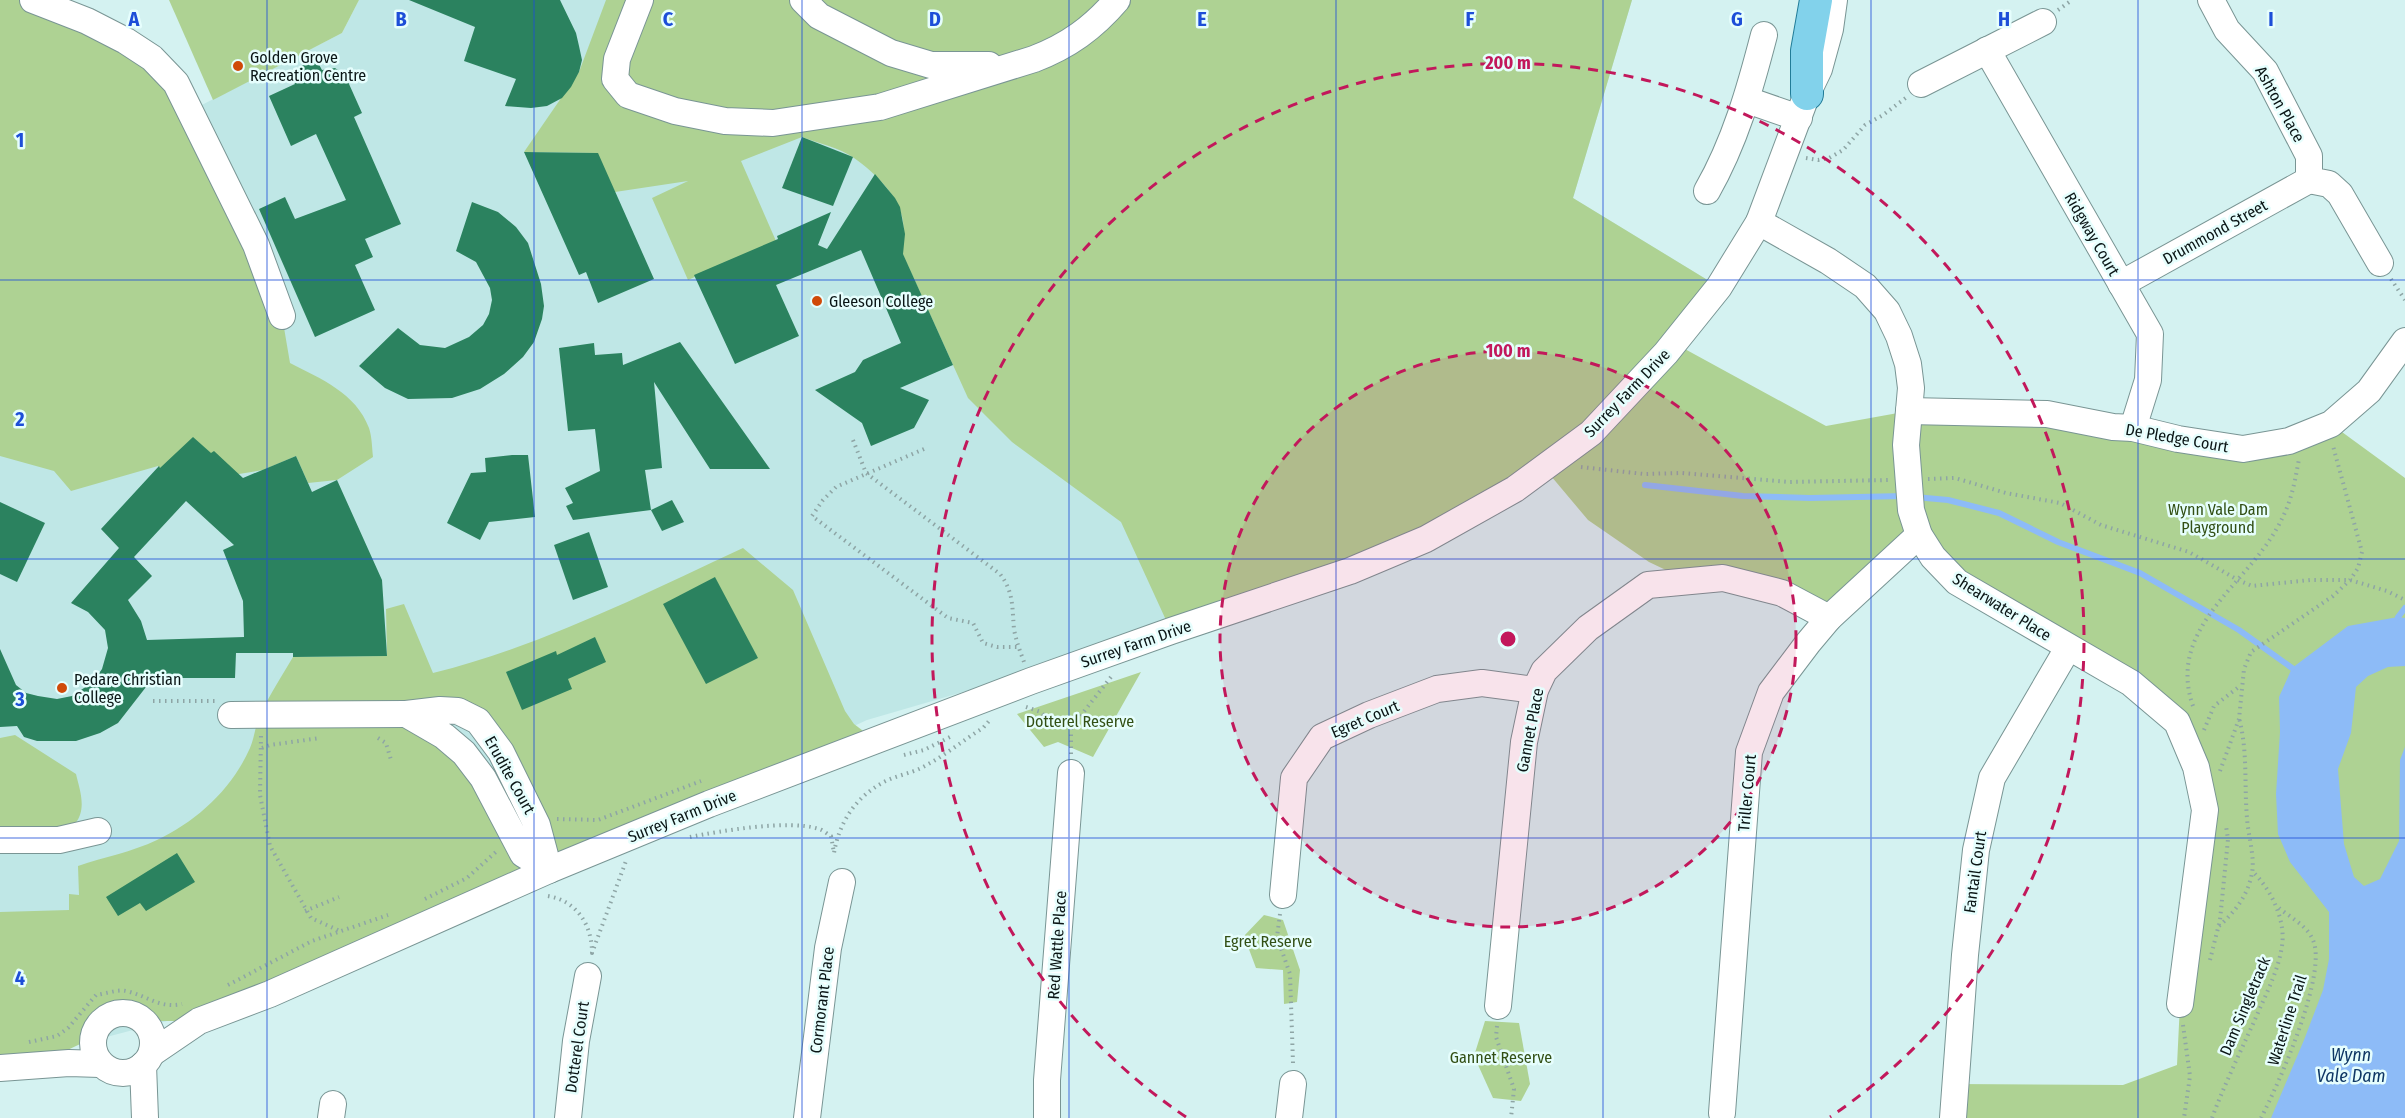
<svg xmlns="http://www.w3.org/2000/svg" width="2405" height="1118" viewBox="0 0 2405 1118" font-family="'Fira Sans Condensed',sans-serif">
  <style>
    .built { fill: #bfe7e6 }
    .green { fill: #aed293; fill-rule: evenodd }
    .water { fill: #8dbbf7 }
    .lines { fill: none; stroke-linecap: round; stroke-linejoin: round }
    .stream { stroke: #8dbbf7; stroke-width: 6 }
    .building { fill: #2b825f; fill-rule: evenodd }
    .minor-casing { stroke: #799594; stroke-width: 28 }
    .major-casing { stroke: #217c98; stroke-width: 34 }
    .path { stroke: #8ea5a5; stroke-width: 4; stroke-dasharray: 1.5 4.5; stroke-linecap: butt }
    .minor { stroke: #fff; stroke-width: 26 }
    .major { stroke: #82d2eb; stroke-width: 32 }
    .grid { fill: none; stroke: #1d4ed8; stroke-width: 1.5; stroke-opacity: 0.55 }
    .ring { fill: none; stroke: #c2185b; stroke-width: 3; stroke-dasharray: 10 8 }
    .poi-dot { fill: #d04a09; stroke: #e6fefd; stroke-width: 2 }
    .labels { text-anchor: middle; dominant-baseline: central; stroke-width: 5; stroke-linejoin: round; paint-order: stroke }
    .poi-label { font-size: 16px; fill: #0a1515; stroke: #e6fefd; text-anchor: start }
    .street-label { font-size: 16px; fill: #0a1515; stroke: #e6fefd }
    .park-label { font-size: 16px; fill: #324f14; stroke: #e6fefd }
    .water-label { font-size: 18px; font-style: italic; fill: #0f3765; stroke: #e6fefd }
    .grid-label { font-size: 20px; text-anchor: middle; font-weight: bold; fill: #1d4ed8; stroke: #e6fefd; stroke-width: 5; stroke-linejoin: round; paint-order: stroke }
    .centre { fill: #c2185b; stroke: #e6fefd; stroke-width: 3 }
    .ring-label { font-size: 18px; text-anchor: middle; font-weight: bold; fill: #c2185b; stroke: #e6fefd; stroke-width: 5; stroke-linejoin: round; paint-order: stroke }
  </style>
  <rect width="100%" height="100%" fill="#d4f2f1"/>
  <path class="built" d="M0 0 190 111 342 33 359 0H1632L1573 198 1719 287 1156 636 867 720 270 994 0 1065Z"/>
  <g class="green">
    <path d="M0 0H33L176 83 282 316 290 363C321 379 356 393 369 428 372 437 372 448 373 457L337 480 308 483 296 456 263 470 239 474 171 478 158 466 71 491 54 471 0 456Z"/>
    <path d="M169 0H359L342 33 213 100Z"/>
    <path d="M606 0H1632L1573 198 1719 287 1591 433 1426 539 1171 631 1121 522 1012 442 968 398 899 246C916 212 881 177 854 158 840 148 818 143 802 137L741 161 776 241 688 280 652 198 688 181 615 192 597 153 524 152 579 72Z"/>
    <path d="M1683 348 1826 426 1909 411 2243 449 2331 424 2405 478V1118H1953L1955 1084 2123 1085 2177 1065 2180 1004 2205 810 2177 722 1957 582 1919 536 1829 618 1689 581 1649 562 1588 520 1551 476Z"/>
    <path d="M743 548 793 590 845 711 854 724 875 740 199 1021H144L125 1012 115 1013 99 1023 93 1038 59 1054 0 1067V912L69 910V894L79 895 78 866C104 857 132 852 157 840 197 821 232 789 250 748 255 737 255 724 261 713 270 694 282 676 293 657L387 656 386 609 404 604 433 673C541 646 642 595 743 548ZM440 710 501 752 549 869 444 736Z"/>
    <path d="M1141 672 1093 757 1058 742 1044 747 1017 714Z"/>
    <path d="M15 735 76 774C80 791 87 809 75 824L0 840V738Z"/>
    <path d="M1264 915 1283 920 1300 970 1297 1002 1284 1004 1283 970 1256 968 1244 936Z"/>
    <path d="M1485 1021 1519 1023 1530 1084 1521 1101 1493 1098 1474 1056Z"/>
  </g>
  <path class="water" d="M2398 617 2405 618V666L2388 667 2368 676 2356 687 2351 733 2338 769 2344 844 2354 877 2364 886 2380 879 2399 841 2400 760 2405 747V1118H2271L2304 1040 2323 990 2329 959V912L2290 862 2278 834 2276 794 2280 732 2279 697 2292 668 2348 626Z"/>
  <g class="lines">
    <g class="stream">
      <path d="M1645 485 1743 496 1810 498 1905 496"/>
      <path d="M1915 497 1948 500 1999 513 2058 542 2140 573 2239 630 2292 668"/>
      <path d="M2398 617 2405 608"/>
    </g>
  </g>
  <g class="building">
    <path d="M409 0H560L576 33 579 46 582 60 579 72 571 87 562 98 547 106 531 108 505 106 516 79 464 61 475 27Z"/>
    <path d="M316 59 322 70 335 68 345 75 362 113 354 117 401 224 365 239 373 257 355 265 375 310 315 337 259 209 285 197 295 219 346 200 316 134 291 146 269 96 295 84 289 72Z"/>
    <path d="M802 137 853 157 833 206 782 188Z"/>
    <path d="M524 152 598 153 654 279 598 303 586 272 579 275Z"/>
    <path d="M875 174 895 198 900 207 905 234 903 254 953 365 900 388 929 400 914 428 871 446 862 423 815 390 855 372 863 360 901 343 861 250 776 285 799 336 735 364 694 275 778 239 777 236 831 212 818 245 827 249Z"/>
    <path d="M472 202 498 212 516 227 528 243 541 284 544 306 542 319 534 342 523 357 504 374 480 389 452 398 408 399 385 388 359 366 398 328 420 345 445 348 469 337 483 325 489 314 492 300 490 288 476 262 456 251Z"/>
    <path d="M680 342 770 469H710L654 382 662 468 645 470 651 510 573 520 566 506 573 503 565 488 600 471 595 429 568 431 559 348 594 343 595 355 622 353 623 365Z"/>
    <path d="M193 437 211 453 214 451 243 478 296 456 312 492 337 480 382 580 387 656 293 657V653H236L235 678H153L118 723 100 733 76 741H37L24 737 17 726 0 727V649L16 685 26 693 38 696 57 699 72 696 93 682 102 669 108 648 105 630 88 612 71 603 119 548 101 529 159 466 160 468ZM186 501 234 545 223 550 243 601 244 637 147 640 141 621 128 600 152 576 134 557Z"/>
    <path d="M512 455H528L535 517 489 522 480 540 447 523 471 473 486 472 485 458Z"/>
    <path d="M672 500 684 522 662 531 651 510Z"/>
    <path d="M0 502 45 523 17 582 0 574Z"/>
    <path d="M589 532 608 587 573 600 554 545Z"/>
    <path d="M715 577 758 658 706 684 663 604Z"/>
    <path d="M595 637 606 662 568 679 572 689 522 710 506 672 556 651 557 655Z"/>
    <path d="M177 853 195 882 146 911 140 903 118 916 106 897Z"/>
  </g>
  <g class="lines">
    <defs>
      <g id="minor">
        <path d="M33 0 87 21 126 41 152 58 176 83 256 245 282 316"/>
        <path d="M640 0 617 59 615 79 628 95 675 111 725 121 773 123 880 107 1034 59C1068 46 1093 28 1117 0"/>
        <path d="M803 0 819 16 891 53 931 65H989"/>
        <path d="M2211 0 2227 30 2265 71 2309 156V180L2329 184 2340 194 2380 263"/>
        <path d="M1987 50 2150 334 2148 380 2133 428"/>
        <path d="M1921 84 2043 22"/>
        <path d="M1747 100 1799 118"/>
        <path d="M1707 191C1735 142 1750 89 1764 35"/>
        <path d="M1759 222 1828 261 1865 286 1887 311 1899 336 1908 364 1911 388 1906 445 1911 510 1919 535 1933 557 1957 582 2131 683 2177 722 2196 767 2205 810 2180 1004"/>
        <path d="M2121 284 2309 180"/>
        <path d="M1909 411 2047 414 2113 427 2133 428 2178 439 2243 449 2289 441 2331 424 2369 391 2405 341"/>
        <path d="M440 710 458 711 478 721 501 752 537 825 549 870 523 854 483 778 464 753 444 736 406 714Z"/>
        <path d="M231 715 406 714"/>
        <path d="M0 840H59L98 831"/>
        <path d="M1283 895 1294 778 1322 737 1369 715 1437 689 1482 683 1535 690"/>
        <path d="M1498 1006 1524 742 1535 690 1544 671 1588 628 1648 585 1723 578 1782 593 1829 618"/>
        <circle cx="123" cy="1043" r="30"/>
        <path d="M152 1053 199 1021 270 994 549 870 709 804 1031 681 1171 631 1350 571 1426 539 1515 489 1591 433 1666 353 1719 287 1759 222 1807 94 1819 69 1830 29 1834 0"/>
        <path d="M143 1065 145 1118"/>
        <path d="M0 1068 69 1063 100 1064"/>
        <path d="M1722 1113 1749 752 1771 692 1808 643 1829 618 1919 535"/>
        <path d="M331 1118 333 1104"/>
        <path d="M568 1118 576 1041 588 976"/>
        <path d="M807 1118 828 948 842 882"/>
        <path d="M1047 1118V1080L1071 773"/>
        <path d="M1289 1118 1293 1084"/>
        <path d="M1953 1118 1965 955 1976 850 1992 778 2068 648"/>
      </g>
      <path id="major" d="M1807 94V51L1816 0"/>
    </defs>
    <use href="#minor" class="minor-casing"/>
    <use href="#major" class="major-casing"/>
    <g class="path">
      <path d="M2058 10 2072 0"/>
      <path d="M1806 158 1818 160 1829 158 1843 150 1865 125 1883 115 1907 97"/>
      <path d="M2391 279 2405 300"/>
      <path d="M853 440 866 473 1000 574C1014 592 1012 608 1014 629 1016 641 1020 651 1024 662"/>
      <path d="M924 449 836 487 823 500 812 516 948 618 973 623 983 643 997 647H1018"/>
      <path d="M1581 467 1644 474 1682 473 1789 482 1888 480"/>
      <path d="M1928 479 1955 478 2006 493 2060 503 2101 525 2189 552 2238 580 2252 586 2310 580H2350L2387 591 2405 600"/>
      <path d="M153 701H215"/>
      <path d="M2193 706C2166 629 2245 586 2277 528 2291 504 2294 486 2299 459"/>
      <path d="M1026 707 1041 712 1048 720 1071 728 1111 677"/>
      <path d="M2204 730 2214 706 2240 686"/>
      <path d="M261 736 260 795 270 846 311 918 340 931"/>
      <path d="M378 738 386 743 391 760"/>
      <path d="M262 748 270 745 320 738"/>
      <path d="M1071 754V728"/>
      <path d="M904 755 924 750 950 737"/>
      <path d="M2220 771 2239 719 2244 669 2251 652 2333 596 2350 580 2358 568 2362 552 2333 446"/>
      <path d="M557 819 598 820 701 781"/>
      <path d="M690 837C720 831 790 819 819 829 823 830 827 834 831 836L834 853C839 823 855 798 882 783 894 776 909 774 921 768 943 757 962 741 983 728L989 721"/>
      <path d="M548 896C577 901 592 925 592 953L626 861"/>
      <path d="M425 899 467 878 498 850"/>
      <path d="M305 911 339 897"/>
      <path d="M1280 914 1277 937 1290 974 1293 1063"/>
      <path d="M2219 926C2235 912 2248 895 2252 873 2255 857 2248 835 2247 818 2244 784 2248 752 2239 718"/>
      <path d="M2210 960 2220 920 2228 839 2226 826"/>
      <path d="M228 985 312 941 388 915"/>
      <path d="M2183 1025 2190 1076 2184 1118"/>
      <path d="M1497 1026 1496 1037 1514 1089 1511 1118"/>
      <path d="M29 1042 57 1036 68 1028 96 995C105 994 117 989 126 991 146 995 160 1009 182 1004"/>
      <path d="M2212 1118C2226 1080 2244 1045 2260 1008 2269 988 2279 967 2282 946 2286 920 2271 889 2252 871"/>
      <path d="M2261 1118C2278 1085 2330 970 2312 938 2306 925 2288 916 2278 907"/>
    </g>
    <use href="#minor" class="minor"/>
    <use href="#major" class="major"/>
  </g>
  <path class="grid" d="M267 0V1118M534 0V1118M802 0V1118M1069 0V1118M1336 0V1118M1603 0V1118M1871 0V1118M2138 0V1118M0 280H2405M0 559H2405M0 838H2405"/>
  <circle cx="1508" cy="639" r="288" fill="#c2185b" fill-opacity=".12"/>
  <g class="ring">
    <circle cx="1508" cy="639" r="288"/>
    <path d="M1186 1117A576 576 0 1 1 1830 1117"/>
  </g>
  <g class="poi-dot">
    <circle cx="238" cy="66" r="6"/>
    <circle cx="817" cy="301" r="6"/>
    <circle cx="62" cy="688" r="6"/>
  </g>
  <g class="labels">
    <g class="poi-label">
      <text x="250" y="57">Golden Grove<tspan x="250" dy="18">Recreation Centre</tspan></text>
      <text x="829" y="301">Gleeson College</text>
      <text x="74" y="679">Pedare Christian<tspan x="74" dy="18">College</tspan></text>
    </g>
    <g class="street-label">
      <text transform="translate(2280 104) rotate(61)">Ashton Place</text>
      <text transform="translate(2215 232) rotate(-29)">Drummond Street</text>
      <text transform="translate(2092 234) rotate(60)">Ridgway Court</text>
      <text transform="translate(1627 393) rotate(-46)">Surrey Farm Drive</text>
      <text transform="translate(2177 438) rotate(10)">De Pledge Court</text>
      <text transform="translate(2002 607) rotate(32)">Shearwater Place</text>
      <text transform="translate(1136 644) rotate(-19)">Surrey Farm Drive</text>
      <text transform="translate(1365 719) rotate(-23)">Egret Court</text>
      <text transform="translate(1530 730) rotate(-79)">Gannet Place</text>
      <text transform="translate(510 775) rotate(61)">Erudite Court</text>
      <text transform="translate(1747 793) rotate(-85)">Triller Court</text>
      <text transform="translate(682 816) rotate(-22)">Surrey Farm Drive</text>
      <text transform="translate(1975 872) rotate(-82)">Fantail Court</text>
      <text transform="translate(1057 945) rotate(-86)">Red Wattle Place</text>
      <text transform="translate(822 1000) rotate(-83)">Cormorant Place</text>
      <text transform="translate(2245 1006) rotate(-67)">Dam Singletrack</text>
      <text transform="translate(2287 1020) rotate(-72)">Waterline Trail</text>
      <text transform="translate(577 1047) rotate(-82)">Dotterel Court</text>
    </g>
    <g class="park-label">
      <text x="2218" y="509">Wynn Vale Dam<tspan x="2218" dy="18">Playground</tspan></text>
      <text x="1080" y="721">Dotterel Reserve</text>
      <text x="1268" y="941">Egret Reserve</text>
      <text x="1501" y="1057">Gannet Reserve</text>
    </g>
    <g class="water-label">
      <text x="2351" y="1055">Wynn<tspan x="2351" dy="21">Vale Dam</tspan></text>
    </g>
  </g>
  <g class="grid-label">
    <text x="134" y="26">A</text>
    <text x="401" y="26">B</text>
    <text x="668" y="26">C</text>
    <text x="935" y="26">D</text>
    <text x="1202" y="26">E</text>
    <text x="1470" y="26">F</text>
    <text x="1737" y="26">G</text>
    <text x="2004" y="26">H</text>
    <text x="2271" y="26">I</text>
    <text x="20" y="147">1</text>
    <text x="20" y="426">2</text>
    <text x="20" y="706">3</text>
    <text x="20" y="985">4</text>
  </g>
  <circle cx="1508" cy="639" r="9" class="centre"/>
  <g class="ring-label">
    <text x="1508" y="69">200 m</text>
    <text x="1508" y="357">100 m</text>
  </g>
</svg>
